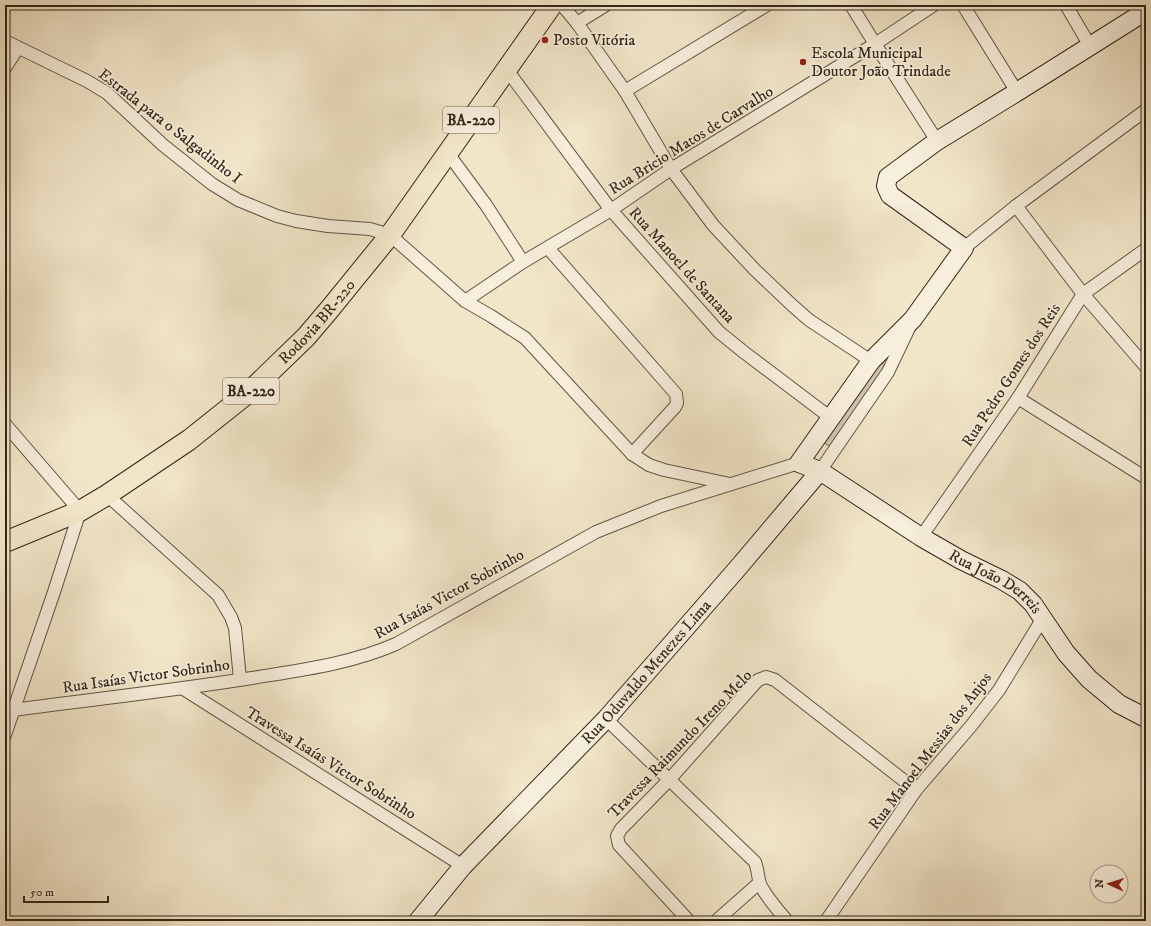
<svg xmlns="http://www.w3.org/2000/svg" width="1151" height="926" viewBox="0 0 1151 926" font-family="'IM FELL DW Pica',serif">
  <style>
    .green { fill: #d1c5ab; stroke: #817661 }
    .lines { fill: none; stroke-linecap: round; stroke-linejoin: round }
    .street-casing { stroke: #615644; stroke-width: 14 }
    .secondary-casing { stroke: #312617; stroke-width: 20 }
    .primary-casing { stroke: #312617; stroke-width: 22 }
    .street { stroke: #f7efdc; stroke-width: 12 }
    .secondary { stroke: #f7efdc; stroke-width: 18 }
    .primary { stroke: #f2e6c9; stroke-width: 20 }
    .poi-dot { fill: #8f2418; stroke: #f7efdc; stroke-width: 1.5 }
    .labels { text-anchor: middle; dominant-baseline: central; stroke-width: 3.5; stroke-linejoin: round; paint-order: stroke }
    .shield { fill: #f7efdc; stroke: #6c6252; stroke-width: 1 }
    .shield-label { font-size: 15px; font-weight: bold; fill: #312617 }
    .poi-label { font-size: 16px; fill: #312617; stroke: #f7efdc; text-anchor: start }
    .street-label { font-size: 16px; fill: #312617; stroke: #f7efdc }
  </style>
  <rect width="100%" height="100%" fill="#f2e6c9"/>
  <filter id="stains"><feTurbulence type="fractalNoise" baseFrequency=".005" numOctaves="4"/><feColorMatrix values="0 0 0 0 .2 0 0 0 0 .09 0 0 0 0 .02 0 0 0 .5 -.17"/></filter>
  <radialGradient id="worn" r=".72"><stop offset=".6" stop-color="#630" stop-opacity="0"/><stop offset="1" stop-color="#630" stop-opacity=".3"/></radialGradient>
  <path class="green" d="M880 361 886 366 831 447 824 443Z"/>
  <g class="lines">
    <defs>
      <g id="street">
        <path d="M562 5 577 23 625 91 671 169 713 225 755 270 793 306 809 320 871 361"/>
        <path d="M851 5 875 44 937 141"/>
        <path d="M963 5 1017 92"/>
        <path d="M1066 5 1090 46"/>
        <path d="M577 23 606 5"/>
        <path d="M5 41 87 81 107 93 163 145 212 184 238 200 277 216 296 221 328 226 370 229 390 235 465 301 491 316 525 338 632 454 649 465 664 470 730 484"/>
        <path d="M5 68 18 48"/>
        <path d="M507 70 611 210 719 332 745 353 831 418"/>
        <path d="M625 91 767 5"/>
        <path d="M447 152 486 205 523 262"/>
        <path d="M1016 206 1083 294 1146 367"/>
        <path d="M548 248 676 394 677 403 675 407 632 454"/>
        <path d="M964 248 1016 206 1146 110"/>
        <path d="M465 301 523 262 611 210 671 169 875 44 934 5"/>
        <path d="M1018 398 1146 478"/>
        <path d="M5 424 80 511 54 592 5 735"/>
        <path d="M820 471 888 372 909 328"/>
        <path d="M107 495 218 595 231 617 235 628 240 679"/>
        <path d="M921 537 1018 398 1083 294 1146 249"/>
        <path d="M182 688 463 866"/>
        <path d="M5 711C87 700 170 691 252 678 301 670 350 664 396 644L596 532 661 506 799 463"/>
        <path d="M606 719 755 862C758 870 758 878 760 884 766 897 778 910 787 921"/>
        <path d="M689 921 619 845 617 836 621 829 669 780 758 680 766 677 775 680 916 790"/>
        <path d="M716 921 759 883"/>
        <path d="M826 921 916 790 971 726 999 690 1043 618"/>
      </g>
      <g id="secondary">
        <path id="s1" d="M1146 11 1017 92 937 141 888 177 886 186 890 195 964 248 913 319 871 361 799 463 820 471 921 537 961 560 1002 580 1020 591 1033 604 1066 653 1089 679 1119 704 1146 718"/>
        <path id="s2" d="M418 921 463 866 606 719 737 569 820 471"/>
      </g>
      <g id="primary">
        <path id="s3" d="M5 542 80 511 107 495 189 440 248 393 306 337 329 310 390 235 552 5"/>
      </g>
    </defs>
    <use href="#street" class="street-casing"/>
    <use href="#secondary" class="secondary-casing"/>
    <use href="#primary" class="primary-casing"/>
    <use href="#street" class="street"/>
    <use href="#secondary" class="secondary"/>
    <use href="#primary" class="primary"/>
  </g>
  <g class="poi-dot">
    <circle cx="545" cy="40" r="4"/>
    <circle cx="803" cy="62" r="4"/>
  </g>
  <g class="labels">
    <g class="shield">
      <rect x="443" y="107" width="56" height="26" rx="3"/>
      <rect x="223" y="378" width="56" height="26" rx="3"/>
    </g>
    <g class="shield-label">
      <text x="471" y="120">BA-220</text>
      <text x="251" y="391">BA-220</text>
    </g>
    <g class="poi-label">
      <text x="553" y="40">Posto Vitória</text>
      <text x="811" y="53">Escola Municipal<tspan x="811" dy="18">Doutor João Trindade</tspan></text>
    </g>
    <g class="street-label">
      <text transform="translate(170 126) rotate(38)">Estrada para o Salgadinho I</text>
      <text transform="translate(691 140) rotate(-32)">Rua Bricio Matos de Carvalho</text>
      <text transform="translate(682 265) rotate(48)">Rua Manoel de Santana</text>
      <text stroke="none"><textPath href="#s3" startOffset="386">Rodovia BR-220</textPath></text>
      <text transform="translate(1011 375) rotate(-57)">Rua Pedro Gomes dos Reis</text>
      <text stroke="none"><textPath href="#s1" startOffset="919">Rua João Derreis</textPath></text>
      <text transform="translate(449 594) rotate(-29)">Rua Isaías Victor Sobrinho</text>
      <text stroke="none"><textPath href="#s2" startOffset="338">Rua Oduvaldo Menezes Lima</textPath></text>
      <text transform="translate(146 676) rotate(-8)">Rua Isaías Victor Sobrinho</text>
      <text transform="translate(680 744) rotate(-46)">Travessa Raimundo Ireno Melo</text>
      <text transform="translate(930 751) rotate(-53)">Rua Manoel Messias dos Anjos</text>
      <text transform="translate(331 763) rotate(32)">Travessa Isaías Victor Sobrinho</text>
    </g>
  </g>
  <rect width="1151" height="926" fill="none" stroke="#f2e6c9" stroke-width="20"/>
  <rect x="6" y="6" width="1139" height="914" fill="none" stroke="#312617" stroke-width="2"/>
  <rect x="10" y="10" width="1131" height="906" fill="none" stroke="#312617"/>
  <g transform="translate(1109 884) rotate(273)"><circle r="19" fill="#f7efdc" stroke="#a89f8d"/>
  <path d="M0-3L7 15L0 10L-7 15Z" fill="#8f2418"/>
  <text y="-6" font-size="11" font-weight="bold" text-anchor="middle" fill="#312617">N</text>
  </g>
  <path d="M24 896v6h84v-6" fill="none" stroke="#312617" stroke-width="2"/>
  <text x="30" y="896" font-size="12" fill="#312617" stroke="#f7efdc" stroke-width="3" paint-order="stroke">50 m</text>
  <rect width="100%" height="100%" filter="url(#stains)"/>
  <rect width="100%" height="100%" fill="url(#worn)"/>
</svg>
